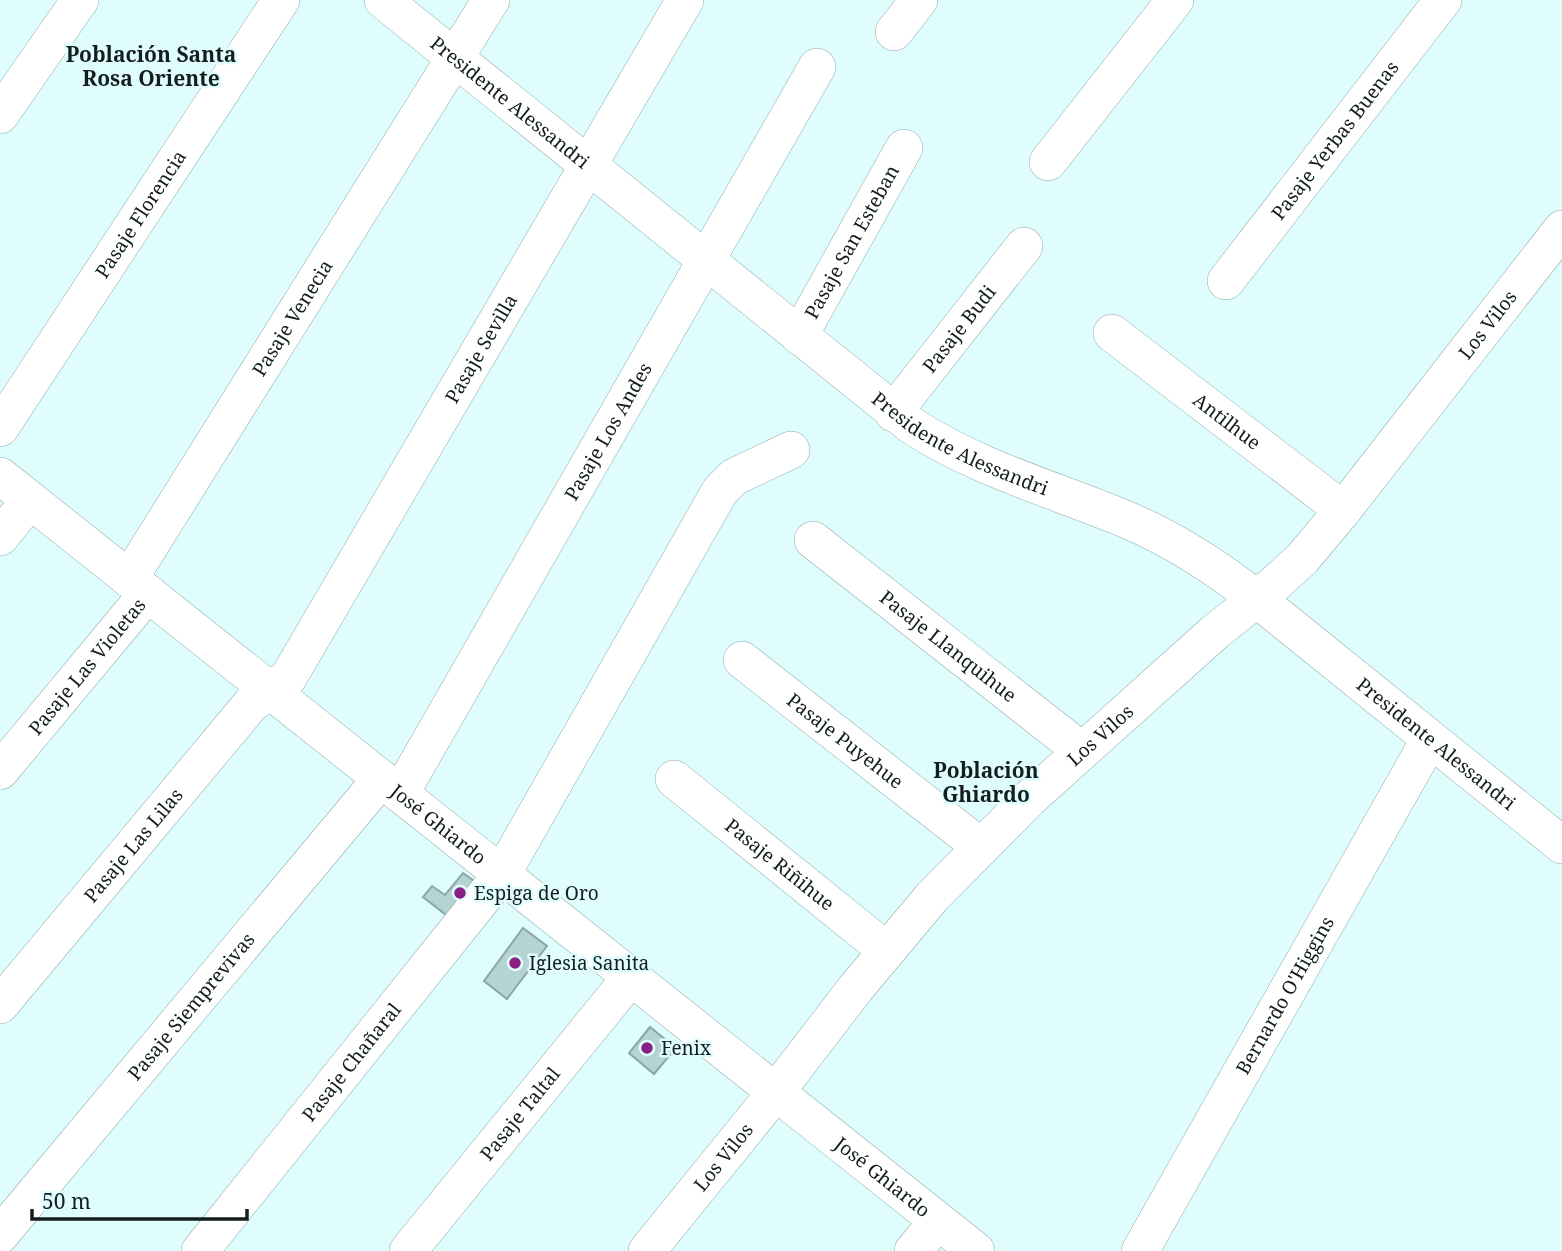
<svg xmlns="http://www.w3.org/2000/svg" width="1562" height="1251" viewBox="0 0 1562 1251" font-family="'Noto Serif',serif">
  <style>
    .building { fill: #b6d3d4; stroke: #8ba6a8; stroke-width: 2 }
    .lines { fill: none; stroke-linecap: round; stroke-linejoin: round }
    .minor-casing { stroke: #8fabac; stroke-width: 38 }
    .minor { stroke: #fff; stroke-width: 37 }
    .poi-dot { fill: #891f85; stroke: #e0fdfe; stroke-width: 2.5 }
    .labels { text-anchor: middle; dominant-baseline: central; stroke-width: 5; stroke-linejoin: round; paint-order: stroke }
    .street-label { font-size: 19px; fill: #141e1f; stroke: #e0fdfe }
    .poi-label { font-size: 19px; fill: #141e1f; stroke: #e0fdfe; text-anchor: start }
    .neighbourhood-label { font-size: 21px; font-weight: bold; fill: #141e1f; stroke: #e0fdfe }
  </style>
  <rect width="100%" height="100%" fill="#e0fdfe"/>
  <g class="building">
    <path d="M463 873 477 883 450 918 423 897 432 886 445 895Z"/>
    <path d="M523 928 547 946 507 999 484 981Z"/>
    <path d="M650 1027 676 1048 654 1074 629 1053Z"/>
  </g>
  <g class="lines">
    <defs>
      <g id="minor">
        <path id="s1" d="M383 0 911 425C976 468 1053 489 1125 519 1173 539 1216 567 1257 599L1562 845"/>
        <path d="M894 32 919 0"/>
        <path d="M0 115 80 0"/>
        <path d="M1048 162 1175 0"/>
        <path id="s2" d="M1226 281 1443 0"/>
        <path id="s3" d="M1112 333 1343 510"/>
        <path id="s4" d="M799 336 904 148"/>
        <path id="s5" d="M893 413 1024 246"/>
        <path id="s6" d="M0 428 281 0"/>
        <path id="s7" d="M0 476 976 1251"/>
        <path d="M0 537 30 500"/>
        <path id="s8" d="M813 540 1082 751"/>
        <path id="s9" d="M129 579 491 0"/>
        <path id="s10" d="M742 660 981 847"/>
        <path id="s11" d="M0 771 148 593"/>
        <path id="s12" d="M674 779 886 950"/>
        <path id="s13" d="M400 794 817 67"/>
        <path id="s14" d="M0 1005 251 704 288 678 685 0"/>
        <path id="s15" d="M0 1235 381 779"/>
        <path id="s16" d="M200 1251 502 874 720 491 734 477 791 450"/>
        <path id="s17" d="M408 1251 631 977"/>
        <path id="s18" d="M647 1251 776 1092 855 989 932 897 1030 798 1215 632 1269 589 1302 559 1343 510 1562 229"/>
        <path d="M913 1251 938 1221"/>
        <path id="s19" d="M1140 1251 1430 739"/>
      </g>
    </defs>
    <use href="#minor" class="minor-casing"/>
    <use href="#minor" class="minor"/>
  </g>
  <g class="poi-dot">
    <circle cx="460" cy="893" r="7"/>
    <circle cx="515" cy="963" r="7"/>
    <circle cx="647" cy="1048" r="7"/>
  </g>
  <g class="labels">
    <g class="street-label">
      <text stroke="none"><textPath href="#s1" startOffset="163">Presidente Alessandri</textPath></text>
      <text stroke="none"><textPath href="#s2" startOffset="178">Pasaje Yerbas Buenas</textPath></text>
      <text stroke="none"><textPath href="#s6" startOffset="256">Pasaje Florencia</textPath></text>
      <text stroke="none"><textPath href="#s4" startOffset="108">Pasaje San Esteban</textPath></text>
      <text stroke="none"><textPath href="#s9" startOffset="308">Pasaje Venecia</textPath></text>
      <text stroke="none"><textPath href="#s18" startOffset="1255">Los Vilos</textPath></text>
      <text stroke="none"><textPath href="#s5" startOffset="107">Pasaje Budi</textPath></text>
      <text stroke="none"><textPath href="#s14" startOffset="819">Pasaje Sevilla</textPath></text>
      <text stroke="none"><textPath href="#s3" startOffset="145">Antilhue</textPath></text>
      <text stroke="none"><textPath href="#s13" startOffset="418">Pasaje Los Andes</textPath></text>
      <text stroke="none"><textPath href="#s1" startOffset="730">Presidente Alessandri</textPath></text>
      <text stroke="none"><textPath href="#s8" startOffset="172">Pasaje Llanquihue</textPath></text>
      <text stroke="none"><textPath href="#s11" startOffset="136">Pasaje Las Violetas</textPath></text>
      <text stroke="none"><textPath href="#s18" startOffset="688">Los Vilos</textPath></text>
      <text stroke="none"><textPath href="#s10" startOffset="131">Pasaje Puyehue</textPath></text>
      <text stroke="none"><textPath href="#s1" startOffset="1297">Presidente Alessandri</textPath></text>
      <text stroke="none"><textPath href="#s7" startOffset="560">José Ghiardo</textPath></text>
      <text stroke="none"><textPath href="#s14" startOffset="208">Pasaje Las Lilas</textPath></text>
      <text stroke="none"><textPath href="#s12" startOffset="136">Pasaje Riñihue</textPath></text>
      <text stroke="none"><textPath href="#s19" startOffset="294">Bernardo O'Higgins</textPath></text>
      <text stroke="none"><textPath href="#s15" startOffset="298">Pasaje Siemprevivas</textPath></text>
      <text stroke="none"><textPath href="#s16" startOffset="242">Pasaje Chañaral</textPath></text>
      <text stroke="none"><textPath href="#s17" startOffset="177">Pasaje Taltal</textPath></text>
      <text stroke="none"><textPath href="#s18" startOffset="121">Los Vilos</textPath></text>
      <text stroke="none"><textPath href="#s7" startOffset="1127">José Ghiardo</textPath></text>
    </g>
    <g class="poi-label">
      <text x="474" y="893">Espiga de Oro</text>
      <text x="529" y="963">Iglesia Sanita</text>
      <text x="661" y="1048">Fenix</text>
    </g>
    <g class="neighbourhood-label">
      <text x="151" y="54">Población Santa<tspan x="151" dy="24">Rosa Oriente</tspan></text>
      <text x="986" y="770">Población<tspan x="986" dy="24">Ghiardo</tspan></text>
    </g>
  </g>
  <path d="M32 1209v10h215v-10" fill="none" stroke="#141e1f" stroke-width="3.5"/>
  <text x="42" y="1209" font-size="21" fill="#141e1f" stroke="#e0fdfe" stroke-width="5" paint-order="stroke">50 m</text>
</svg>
